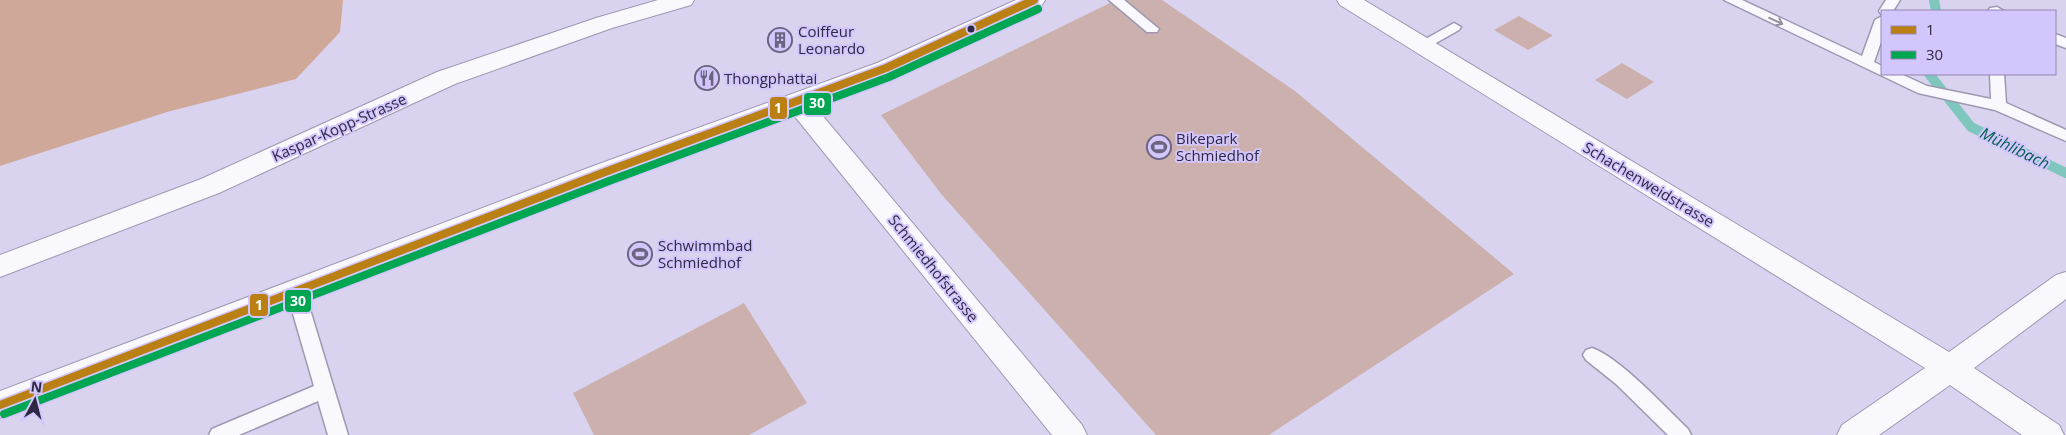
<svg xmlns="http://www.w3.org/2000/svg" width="2066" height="435" viewBox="0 0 2066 435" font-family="'Open Sans',sans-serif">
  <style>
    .green { fill: #cbb0ad }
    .forest { fill: #d0a89a }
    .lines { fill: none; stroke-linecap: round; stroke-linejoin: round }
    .stream { stroke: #7fc6be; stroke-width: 10 }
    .lane-casing { stroke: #9e98b1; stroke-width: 3 }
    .street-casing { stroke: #9e98b1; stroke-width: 2 }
    .primary-casing { stroke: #9e98b1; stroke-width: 2 }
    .lane { fill: #f9f8fd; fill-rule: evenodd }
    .street { fill: #f9f8fd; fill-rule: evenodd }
    .primary { fill: #f9f8fd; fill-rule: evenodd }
    .bus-1-casing { stroke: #d3c6fd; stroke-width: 11 }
    .bus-2-casing { stroke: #d3c6fd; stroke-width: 11 }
    .bus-1 { stroke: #bb8014; stroke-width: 8 }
    .bus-2 { stroke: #00a651; stroke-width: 8 }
    .oneway { stroke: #9490a0 }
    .bus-dot { fill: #2f2842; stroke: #d3c6fd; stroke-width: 2 }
    .labels { text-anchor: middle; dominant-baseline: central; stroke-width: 4; stroke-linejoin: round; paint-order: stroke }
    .poi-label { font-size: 15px; fill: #2f2842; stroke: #d3c6fd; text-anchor: start }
    .street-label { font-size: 15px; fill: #2f2842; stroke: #d3c6fd }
    .water-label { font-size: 16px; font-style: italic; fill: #005e4e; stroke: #d3c6fd }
    .line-badge { stroke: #d3c6fd; stroke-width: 2 }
    .badge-label { font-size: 14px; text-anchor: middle; font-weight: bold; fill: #fff }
  </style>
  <rect width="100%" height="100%" fill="#d9d3f0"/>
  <g class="green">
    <path d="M1116 0H1162L1295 91 1514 274 1269 435H1156L942 195 881 115Z"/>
    <path d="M1519 16 1552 35V36L1528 50 1494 30Z"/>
    <path d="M1622 63 1654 82 1627 99 1595 80Z"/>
    <path d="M744 303 807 403 749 435H594L573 393Z"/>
  </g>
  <path class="forest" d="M0 0H343L340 32 296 79 167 112 0 166Z"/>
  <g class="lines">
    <g class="stream">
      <path d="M1934 0 1936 11"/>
      <path d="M1929 74 1971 127 2066 173"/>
    </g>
    <defs>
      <g id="lane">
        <path d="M1109 0H1124L1159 29 1157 32H1147Z"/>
        <path d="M1724 0H1742L1862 56 1875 20 1882 16V39L1874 62 1882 66V74H1901L1927 86 1991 99 1990 74H2004L2006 103 2066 130V141L1995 110 1918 93Z"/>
        <path d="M1886 0H1900L1893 11H1882L1881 14 1879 11Z"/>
        <path d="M1997 7 2004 11H1988L1990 8Z"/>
        <path d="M1454 23 1461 27 1459 30 1427 48H1417L1415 45Z"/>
        <path d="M2055 34 2066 38V48L2055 44Z"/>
        <path d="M296 286 302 288 305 293 348 435H328L318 401 239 435H209L212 429 314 386 287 293 290 288Z"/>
        <path d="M1592 348C1619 357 1666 408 1688 429L1691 435H1668L1616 384 1586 360 1583 355 1586 350Z"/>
      </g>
      <g id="street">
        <path d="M658 0H694L691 5 612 28 455 84 219 193 0 277V255L201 179 437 72 596 18Z"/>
        <path d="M1337 0H1364L1949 352 2056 275 2066 272V299L1974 368 2059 425 2064 435H2022L1950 385 1879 435H1837L1842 425 1925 368 1340 5Z"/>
        <path d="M797 94 806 96 1082 425 1087 435H1052L788 108 785 102 788 96Z"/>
      </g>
      <path id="primary" d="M1016 0H1045L1042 5 895 73 614 179 0 418V391L596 165 877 63Z"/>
    </defs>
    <use href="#lane" class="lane-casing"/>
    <use href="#street" class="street-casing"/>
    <use href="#primary" class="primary-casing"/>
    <use href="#lane" class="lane"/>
    <use href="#street" class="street"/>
    <use href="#primary" class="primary"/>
    <defs>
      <path id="bus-1" d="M0 405 605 172 886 68 1034 0"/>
      <path id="bus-2" d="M4 414 609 181 889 77 1038 9"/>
    </defs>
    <use href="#bus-1" class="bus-1-casing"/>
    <use href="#bus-2" class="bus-2-casing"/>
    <use href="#bus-1" class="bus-1"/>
    <use href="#bus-2" class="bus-2"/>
  </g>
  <defs><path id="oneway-shaft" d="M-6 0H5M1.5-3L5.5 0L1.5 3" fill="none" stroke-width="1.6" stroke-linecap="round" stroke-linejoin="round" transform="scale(1.25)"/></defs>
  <use class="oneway" href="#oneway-shaft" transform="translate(1776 21) rotate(25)"/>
  <defs>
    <symbol id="building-ring" viewBox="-11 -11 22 22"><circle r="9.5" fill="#d3c6fd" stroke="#6a647f" stroke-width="1.5"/><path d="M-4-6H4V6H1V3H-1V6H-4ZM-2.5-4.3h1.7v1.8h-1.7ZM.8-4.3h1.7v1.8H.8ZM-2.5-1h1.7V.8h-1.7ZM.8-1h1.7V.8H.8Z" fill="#6a647f"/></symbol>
    <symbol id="restaurant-ring" viewBox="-11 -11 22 22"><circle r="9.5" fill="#d3c6fd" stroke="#6a647f" stroke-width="1.5"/><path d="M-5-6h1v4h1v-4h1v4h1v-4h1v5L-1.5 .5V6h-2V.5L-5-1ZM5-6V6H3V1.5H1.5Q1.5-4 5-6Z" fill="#6a647f"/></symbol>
    <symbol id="stadium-ring" viewBox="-11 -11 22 22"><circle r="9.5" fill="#d3c6fd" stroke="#6a647f" stroke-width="1.5"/><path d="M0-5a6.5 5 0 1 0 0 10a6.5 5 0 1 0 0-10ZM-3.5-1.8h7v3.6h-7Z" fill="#6a647f"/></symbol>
  </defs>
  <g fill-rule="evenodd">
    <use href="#building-ring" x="766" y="26" width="28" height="28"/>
    <use href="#restaurant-ring" x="693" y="64" width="28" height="28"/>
    <use href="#stadium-ring" x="1145" y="133" width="28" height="28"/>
    <use href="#stadium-ring" x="626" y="240" width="28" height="28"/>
  </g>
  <circle class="bus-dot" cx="971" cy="29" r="4.5"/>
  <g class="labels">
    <g class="poi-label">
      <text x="798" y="31">Coiffeur<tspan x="798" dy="17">Leonardo</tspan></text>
      <text x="724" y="78">Thongphattai</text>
      <text x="1176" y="138">Bikepark<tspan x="1176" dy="17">Schmiedhof</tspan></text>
      <text x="658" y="245">Schwimmbad<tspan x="658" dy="17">Schmiedhof</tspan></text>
    </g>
    <g class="street-label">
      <text transform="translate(339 127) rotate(-24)">Kaspar-Kopp-Strasse</text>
      <text transform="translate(1649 184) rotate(31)">Schachenweidstrasse</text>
      <text transform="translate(934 268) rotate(51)">Schmiedhofstrasse</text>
    </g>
    <g class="water-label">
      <text transform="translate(2015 148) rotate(26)">Mühlibach</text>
    </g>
  </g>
  <g class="line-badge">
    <rect x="803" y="92" width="29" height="24" rx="5" fill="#00a651"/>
    <rect x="769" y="96" width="19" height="24" rx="5" fill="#bb8014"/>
    <rect x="284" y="289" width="28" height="24" rx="5" fill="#00a651"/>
    <rect x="249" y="293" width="20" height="24" rx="5" fill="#bb8014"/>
  </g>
  <g class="badge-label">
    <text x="817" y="108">30</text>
    <text x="778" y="113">1</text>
    <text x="298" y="306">30</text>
    <text x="259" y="310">1</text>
  </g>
  <rect x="1881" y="10" width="175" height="65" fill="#d3c6fd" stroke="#9187b2"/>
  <rect x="1891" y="26" width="25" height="8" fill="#bb8014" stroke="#9187b2"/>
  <text x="1926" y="35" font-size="15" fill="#2f2842">1</text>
  <rect x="1891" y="51" width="25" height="8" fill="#00a651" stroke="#9187b2"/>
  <text x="1926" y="60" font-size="15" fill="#2f2842">30</text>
  <g transform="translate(35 400) rotate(7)" stroke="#d3c6fd" stroke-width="4" paint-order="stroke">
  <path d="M0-4L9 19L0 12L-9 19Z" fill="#2f2842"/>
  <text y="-8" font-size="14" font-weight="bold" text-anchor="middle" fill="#2f2842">N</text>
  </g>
</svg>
